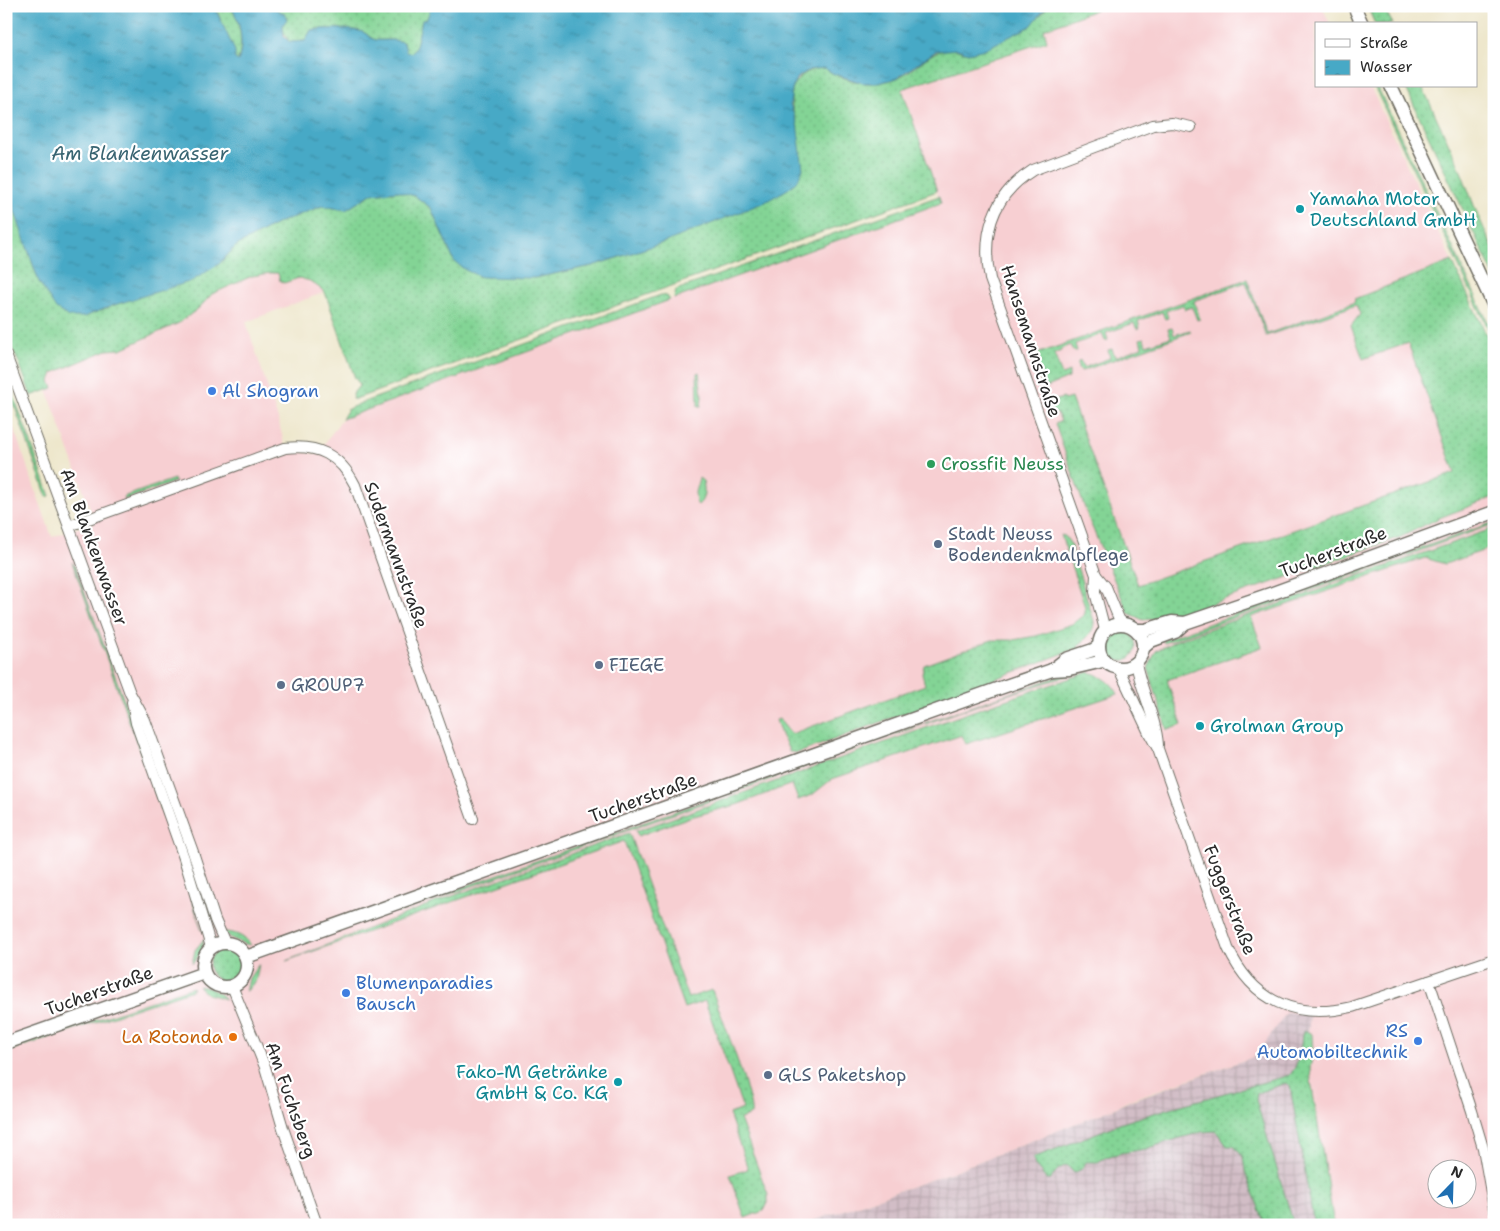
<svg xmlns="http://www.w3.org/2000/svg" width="1500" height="1231" viewBox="0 0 1500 1231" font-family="'Shantell Sans',sans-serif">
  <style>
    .built { fill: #f7cfd2; fill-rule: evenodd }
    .industrial { fill: url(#industrial-grid) }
    .grass { fill: url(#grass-dots); stroke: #578060 }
    .wetland { fill: url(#wetland-marsh); stroke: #578060 }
    .water { fill: url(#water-ripples); stroke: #396a78 }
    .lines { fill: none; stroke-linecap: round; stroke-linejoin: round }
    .minor-casing { stroke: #6f6d63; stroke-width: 12 }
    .major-casing { stroke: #6f6d63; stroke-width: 15 }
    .minor { stroke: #fff; stroke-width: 10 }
    .major { stroke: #fff; stroke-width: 12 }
    .culture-dot { fill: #0f9aa8; stroke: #fff; stroke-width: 2 }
    .shop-dot { fill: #3f7fe0; stroke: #fff; stroke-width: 2 }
    .leisure-dot { fill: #2e9e5b; stroke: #fff; stroke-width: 2 }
    .service-dot { fill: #5c6f8a; stroke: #fff; stroke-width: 2 }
    .food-dot { fill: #e8710a; stroke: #fff; stroke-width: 2 }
    .labels { text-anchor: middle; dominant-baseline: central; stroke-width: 4.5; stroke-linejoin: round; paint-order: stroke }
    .culture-label { font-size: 18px; fill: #0d838f; stroke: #fff; text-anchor: start }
    .street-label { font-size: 18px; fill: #2b2b2b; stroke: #fff }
    .shop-label { font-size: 18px; fill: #366cbe; stroke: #fff; text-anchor: start }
    .leisure-label { font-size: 18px; fill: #27864d; stroke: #fff; text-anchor: start }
    .service-label { font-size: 18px; fill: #4e5e75; stroke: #fff; text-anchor: start }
    .food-label { font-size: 18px; fill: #c56008; stroke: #fff; text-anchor: end }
    .water-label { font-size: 19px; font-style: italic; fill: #386471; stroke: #fff }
  </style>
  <defs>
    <pattern id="industrial-grid" width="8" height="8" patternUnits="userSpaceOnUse" patternTransform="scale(1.25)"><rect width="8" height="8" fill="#d2bdc6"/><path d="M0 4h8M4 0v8" fill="none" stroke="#b4a3aa"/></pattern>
    <pattern id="grass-dots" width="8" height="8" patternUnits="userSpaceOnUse" patternTransform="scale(1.25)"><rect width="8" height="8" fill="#83d495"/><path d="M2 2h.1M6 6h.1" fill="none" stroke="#71b681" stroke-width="1.8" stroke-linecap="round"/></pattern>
    <pattern id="wetland-marsh" width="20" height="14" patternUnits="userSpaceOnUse" patternTransform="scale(1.25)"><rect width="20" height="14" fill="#83d495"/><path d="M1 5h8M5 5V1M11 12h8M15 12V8" fill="none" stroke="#71b681"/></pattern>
    <pattern id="water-ripples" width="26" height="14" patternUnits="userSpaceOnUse" patternTransform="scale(1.25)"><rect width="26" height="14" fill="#47a9c6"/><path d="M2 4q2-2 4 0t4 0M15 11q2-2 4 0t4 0" fill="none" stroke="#3b8aa1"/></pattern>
  </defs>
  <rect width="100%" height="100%" fill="#fff"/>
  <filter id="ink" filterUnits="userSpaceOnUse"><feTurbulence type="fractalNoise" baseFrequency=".02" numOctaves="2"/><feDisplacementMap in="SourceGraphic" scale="10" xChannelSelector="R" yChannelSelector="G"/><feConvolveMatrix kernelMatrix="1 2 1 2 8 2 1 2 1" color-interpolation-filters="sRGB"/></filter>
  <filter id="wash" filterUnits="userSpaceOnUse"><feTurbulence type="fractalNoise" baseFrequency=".0096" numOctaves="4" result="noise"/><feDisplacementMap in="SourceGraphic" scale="20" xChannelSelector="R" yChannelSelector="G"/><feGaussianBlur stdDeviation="1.12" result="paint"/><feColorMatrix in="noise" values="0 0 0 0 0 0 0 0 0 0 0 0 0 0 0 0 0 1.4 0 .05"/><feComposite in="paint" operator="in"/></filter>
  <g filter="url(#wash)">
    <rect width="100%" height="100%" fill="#eee7cc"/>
    <path class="built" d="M1106 6H1322L1330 24H1316V86H1370L1494 351V1225H1330L1304 1071 1310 1015 1288 1012 1256 1056 1129 1100 1113 1109 944 1175 801 1225H6V406L52 537 95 522 47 390 53 388 50 381 53 373 107 350 121 349 179 323 199 308 212 294 252 276 270 273H278L291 281 299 278 310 281 325 292 246 322 278 419 286 452 293 451 317 454 342 419 940 202 902 89 1047 42 1043 29ZM1438 1168H1468V1198H1438Z"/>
    <path class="industrial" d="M1287 1012 1310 1015 1304 1071 1330 1225H801L944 1175 1113 1109 1129 1101 1256 1056Z"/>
    <g class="grass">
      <path d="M214 6H230C241 20 243 44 238 61L235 60 217 10Z"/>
      <path d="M263 6H431L432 7 427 19 422 21 416 46 412 53 406 52 404 43C395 38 386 41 376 40 370 39 368 34 363 32 352 28 322 28 311 30L305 41 290 42C283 35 280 19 276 9L264 8Z"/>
      <path d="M1047 6H1106L1044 29 1047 41 902 89 937 191 355 399H352L354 392 360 385 355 378 325 292 310 281 299 278 284 283 280 281 278 273H270L252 276 212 294 199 308 179 323 121 349 107 350 53 373 50 381 53 388 31 396 20 365 6 336V174L13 206 39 282 84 317 219 264 236 246 278 223 322 206 346 210 371 194 397 191 415 196 431 208 454 261 534 278 592 266 668 241 797 123C790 102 785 87 806 73 810 70 819 67 824 68 827 69 831 73 834 74 848 80 867 86 882 82 887 81 893 80 897 78 924 66 933 40 968 53L1043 13Z"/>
      <path d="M1367 6H1383L1393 24H1375Z"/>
      <path d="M1374 86H1377L1494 335V341Z"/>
      <path d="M1405 86H1422L1459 166 1477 213 1494 251V276Z"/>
      <path d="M939 196 941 203 674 299 676 290Z"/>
      <path d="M1452 261 1494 351V497L1439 518 1401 537 1157 623 1154 619 1143 620 1128 613 1088 517 1055 424 1061 421 1057 413 1052 415 1049 407 1050 402 1063 398 1064 400 1071 398 1138 585 1455 473 1408 343 1363 359 1351 326 1360 314 1356 305 1266 336 1246 282 1194 301 1200 319 1197 320 1192 307 1185 309 1183 305 1166 311 1168 318 1165 319 1162 312 1138 321 1140 328 1137 329 1134 323 1106 333 1108 340 1105 341 1102 334 1075 344 1077 351H1073L1070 345 1061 349V351L1054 354 1062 375 1069 372V378L1047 387 1042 385 1031 356 1247 279 1267 334 1355 302 1354 299Z"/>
      <path d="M661 295 667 296 670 300 342 419 348 409 361 403Z"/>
      <path d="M1172 328 1174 335 1190 330 1191 332 1082 371 1078 369V362L1080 360 1083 368 1110 358 1108 350 1112 349 1115 357 1142 347 1140 339 1144 338 1146 345 1171 337 1168 329Z"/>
      <path d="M6 374 50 496 47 497 6 382Z"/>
      <path d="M174 479 175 482 124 500 123 497Z"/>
      <path d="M1494 522V524L1164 643 1163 640Z"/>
      <path d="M1494 528V547L1445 564 1425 558 1251 617 1262 647 1167 680 1182 725 1167 730 1148 668 1156 651 1175 641Z"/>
      <path d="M1061 535 1065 536 1070 543 1094 621C1095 631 1085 640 1078 646L1080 650 1076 651 1075 649 804 751 797 753 790 752 781 735 776 720 779 719 791 734 925 685 922 674 924 665 992 640H1013L1036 636 1072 624 1085 614V607Z"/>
      <path d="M72 562 75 566 183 862 202 931 180 863Z"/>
      <circle cx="1121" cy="646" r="15"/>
      <path d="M1085 667 1086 670 1003 696 397 913 398 910 863 744Z"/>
      <path d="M1089 672C1102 676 1112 682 1118 694L966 744 962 735 832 779 812 795 798 800 792 784 736 805 690 817 638 836 636 831 990 705Z"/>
      <path d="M629 833 688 998 712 990C719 1010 755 1102 751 1115L740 1119 768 1195V1201L763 1211 745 1218 730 1175 748 1169 729 1114 743 1109 705 1001 684 1008 624 841 286 961 436 902Z"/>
      <path d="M224 932C235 932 244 936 251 945 242 944 230 939 224 932Z"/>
      <path d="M204 939C204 948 198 958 192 964L195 950Z"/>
      <circle cx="225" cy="965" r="16"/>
      <path d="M259 964 256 980 246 992 249 978Z"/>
      <path d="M198 986C209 987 218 991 226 999L207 994Z"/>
      <path d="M193 987 192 990 6 1052V1050Z"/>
      <path d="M1304 1030 1312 1034 1313 1052 1310 1069 1311 1081 1334 1225H1314L1290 1086 1286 1083 1257 1093 1256 1100 1294 1225H1264L1263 1219 1245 1171 1243 1157 1234 1146H1227L1216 1131 1202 1132 1173 1140 1146 1149 1121 1153 1106 1157 1098 1162H1086L1082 1169 1074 1173 1067 1165C1059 1168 1054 1172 1051 1180H1047L1035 1166 1033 1158 1122 1123 1167 1109 1290 1075C1297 1066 1300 1057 1301 1045 1302 1039 1301 1035 1304 1030Z"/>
    </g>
    <g class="wetland">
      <path d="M699 372 702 396 701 406H698V402L697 373Z"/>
      <path d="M699 478 703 481C705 489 705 500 698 505L696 503 695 492Z"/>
    </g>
    <path class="water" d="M10 6H214L235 51V59L238 61C244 45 241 20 230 6H263L264 8 276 9 284 13 287 19 283 25 284 37 290 42 305 41 311 30C322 28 352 28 363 32 368 34 370 39 376 40 386 41 395 38 404 43L406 51 412 53 416 46 422 20 427 19 431 6H1047L1031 26 985 49 968 53 957 49 936 51 897 78 879 83H863L834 74 824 68 809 70 796 79 792 90 790 104 797 123 803 169 798 180 788 189 765 202 668 241 592 266 534 278 481 277 465 270 454 261 431 208 415 196 397 191 371 194 346 210 322 206 278 223 236 246 219 264 192 281 114 305 84 317H69L56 309 39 282 13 206 6 174V8Z"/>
  </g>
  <g filter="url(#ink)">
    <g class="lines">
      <defs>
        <g id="minor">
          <path d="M6 355 130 693 145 720 193 852 215 920 225 943"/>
          <path d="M69 526 285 448C318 444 340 455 355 485L473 819"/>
          <path d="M1096 575 1106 587 1119 619 1124 624"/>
          <path d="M1105 630 1095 592 1096 575 990 279C981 234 993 195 1033 170L1153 125 1172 123 1191 127"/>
          <path d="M1136 663C1141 691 1156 717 1158 745"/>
          <path d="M1119 669 1149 733 1158 749 1228 948C1253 1002 1296 1020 1352 1007L1494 959"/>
          <path d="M132 702 136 723 184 858 211 947"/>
          <path d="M1429 981 1472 1111 1483 1148 1494 1209"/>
          <path d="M232 986 265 1067 283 1128 317 1225"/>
        </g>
        <g id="major">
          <path d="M1354 6 1362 24"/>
          <path d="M1391 86 1494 306"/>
          <circle cx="1121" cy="646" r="22"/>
          <path d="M1137 630H1145L1172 622 1185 623 1273 593 1494 512"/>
          <path d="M1144 647 1151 641 1175 632 1185 623"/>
          <path d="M1052 670 1066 659 1093 650 1099 646"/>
          <circle cx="225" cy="965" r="22"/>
          <path d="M246 957 997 689 1052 670 1069 669 1103 661"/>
          <path d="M6 1043 204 973"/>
        </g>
      </defs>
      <use href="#minor" class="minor-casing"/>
      <use href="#major" class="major-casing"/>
      <use href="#minor" class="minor"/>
      <use href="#major" class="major"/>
    </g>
  </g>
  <g class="culture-dot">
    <circle cx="1300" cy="209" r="5"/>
    <circle cx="1200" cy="726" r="5"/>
    <circle cx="618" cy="1082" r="5"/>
  </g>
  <g class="shop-dot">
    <circle cx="212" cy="391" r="5"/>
    <circle cx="346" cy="993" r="5"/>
    <circle cx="1418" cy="1041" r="5"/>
  </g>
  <circle class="leisure-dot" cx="931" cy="464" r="5"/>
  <g class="service-dot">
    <circle cx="938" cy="544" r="5"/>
    <circle cx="599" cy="665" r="5"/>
    <circle cx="281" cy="685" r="5"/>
    <circle cx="768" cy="1075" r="5"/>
  </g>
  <circle class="food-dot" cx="233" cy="1037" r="5"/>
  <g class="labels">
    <g class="culture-label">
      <text x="1310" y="199">Yamaha Motor<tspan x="1310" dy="21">Deutschland GmbH</tspan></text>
      <text x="1210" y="726">Grolman Group</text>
      <text x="608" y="1072" text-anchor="end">Fako-M Getränke<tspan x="608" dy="21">GmbH &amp; Co. KG</tspan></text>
    </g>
    <g class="street-label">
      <text transform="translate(1031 341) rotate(72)">Hansemannstraße</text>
      <text transform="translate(94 547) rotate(70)">Am Blankenwasser</text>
      <text transform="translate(1333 552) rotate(-21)">Tucherstraße</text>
      <text transform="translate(396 555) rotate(70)">Sudermannstraße</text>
      <text transform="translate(643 798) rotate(-20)">Tucherstraße</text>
      <text transform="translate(1230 900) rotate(69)">Fuggerstraße</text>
      <text transform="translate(99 991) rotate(-20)">Tucherstraße</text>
      <text transform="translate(291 1100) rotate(71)">Am Fuchsberg</text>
    </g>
    <g class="shop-label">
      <text x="222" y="391">Al Shogran</text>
      <text x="356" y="983">Blumenparadies<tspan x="356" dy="21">Bausch</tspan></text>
      <text x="1408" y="1031" text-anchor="end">RS<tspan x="1408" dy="21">Automobiltechnik</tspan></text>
    </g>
    <g class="leisure-label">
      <text x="941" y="464">Crossfit Neuss</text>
    </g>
    <g class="service-label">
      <text x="948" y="534">Stadt Neuss<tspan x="948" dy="21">Bodendenkmalpflege</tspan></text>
      <text x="609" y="665">FIEGE</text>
      <text x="291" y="685">GROUP7</text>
      <text x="778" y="1075">GLS Paketshop</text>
    </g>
    <g class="food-label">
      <text x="223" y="1037">La Rotonda</text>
    </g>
    <g class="water-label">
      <text x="140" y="153">Am Blankenwasser</text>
    </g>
  </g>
  <rect width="1500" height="1231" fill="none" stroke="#fff" stroke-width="25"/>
  <rect x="1315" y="22" width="162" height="65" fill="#ffffff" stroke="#aaaaaa"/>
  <rect x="1325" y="39" width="25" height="8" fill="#ffffff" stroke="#aaaaaa"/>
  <text x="1360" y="48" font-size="15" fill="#2b2b2b">Straße</text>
  <rect x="1325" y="60" width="25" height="15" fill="url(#water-ripples)" stroke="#aaaaaa"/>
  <text x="1360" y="72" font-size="15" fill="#2b2b2b">Wasser</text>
  <g transform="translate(1452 1184) rotate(23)"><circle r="24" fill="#ffffff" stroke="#aaaaaa"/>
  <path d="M0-4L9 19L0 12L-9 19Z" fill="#1f6fb2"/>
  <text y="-8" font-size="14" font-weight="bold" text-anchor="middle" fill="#2b2b2b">N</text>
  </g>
</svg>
